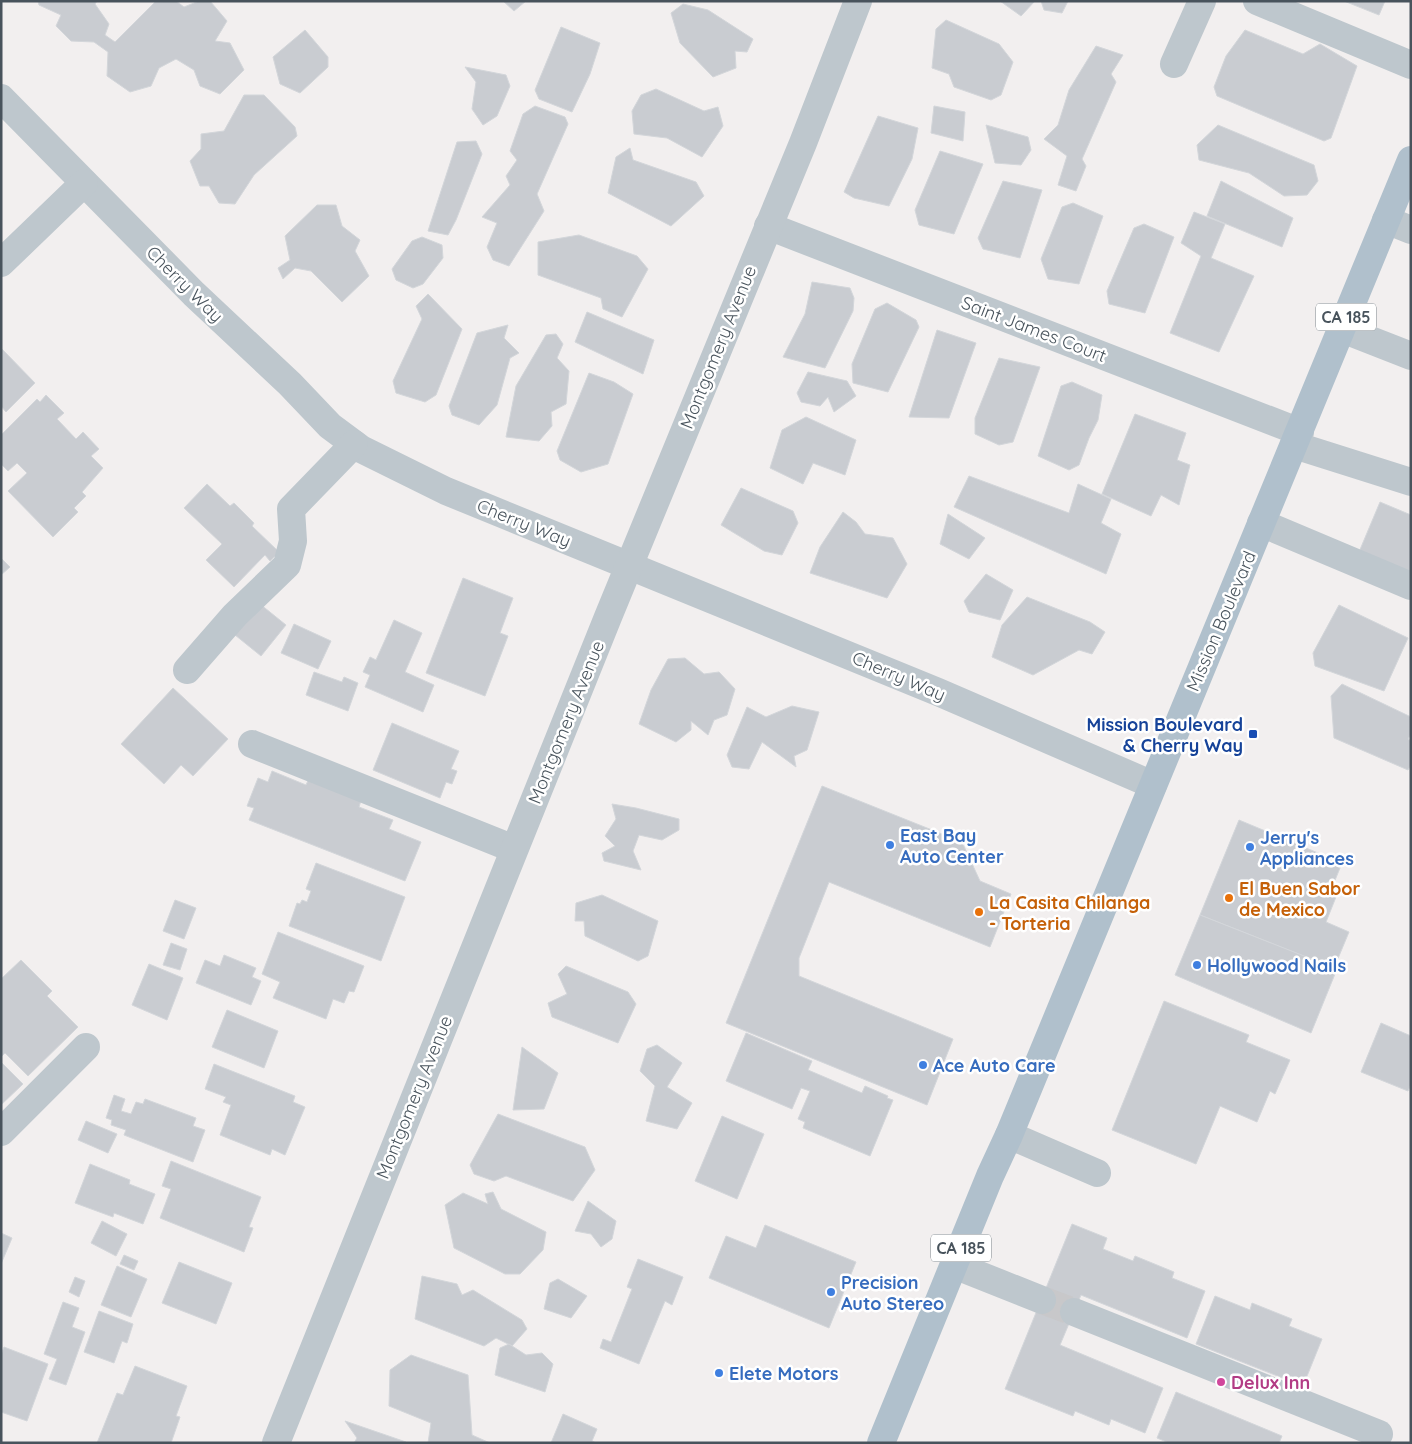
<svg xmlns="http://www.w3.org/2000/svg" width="1412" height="1444" viewBox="0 0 1412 1444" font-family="Quicksand,sans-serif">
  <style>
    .building { fill: #c9ccd1; stroke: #d3d6da }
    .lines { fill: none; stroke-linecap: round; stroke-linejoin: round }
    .minor-tunnel { stroke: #c8c8ca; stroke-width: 28; stroke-dasharray: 28 14; stroke-linecap: butt }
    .minor { stroke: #bec7cd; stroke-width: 28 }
    .major { stroke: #b0c0cc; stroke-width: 28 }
    .transit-dot { fill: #1a4fb4; stroke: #fff; stroke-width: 2 }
    .shop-dot { fill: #3f7fe0; stroke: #fff; stroke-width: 2 }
    .food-dot { fill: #e8710a; stroke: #fff; stroke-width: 2 }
    .hotel-dot { fill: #d1479c; stroke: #fff; stroke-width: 2 }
    .labels { text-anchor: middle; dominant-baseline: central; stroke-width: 5; stroke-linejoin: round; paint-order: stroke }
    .shield { fill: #fff; stroke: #7f878d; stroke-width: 1 }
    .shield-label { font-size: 16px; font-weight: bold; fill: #48535c }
    .street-label { font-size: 18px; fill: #48535c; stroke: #fff }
    .transit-label { font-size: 18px; font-weight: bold; fill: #164399; stroke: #fff; text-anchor: end }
    .shop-label { font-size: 18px; font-weight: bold; fill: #366cbe; stroke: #fff; text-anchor: start }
    .food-label { font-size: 18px; font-weight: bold; fill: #c56008; stroke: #fff; text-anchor: start }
    .hotel-label { font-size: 18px; font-weight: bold; fill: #b23c85; stroke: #fff; text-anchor: start }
  </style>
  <rect width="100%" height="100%" fill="#f2efef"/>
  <g class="building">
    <path d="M38 1H97L95 4 109 24 105 35 115 42 155 2 176 1 184 7 199 1H210L227 21 215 41 230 43 244 70 220 94 200 86 194 70 176 59 159 68 151 86 130 92 107 76 108 52 94 42 71 41 56 26 61 15 39 5Z"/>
    <path d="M503 1H526L514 11Z"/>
    <path d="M1000 1H1035L1021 16Z"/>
    <path d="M1041 1H1068L1062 13 1044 10Z"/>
    <path d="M1344 1H1385L1379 15Z"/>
    <path d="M683 4 708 10 753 39 747 52 735 51 736 68 713 77 680 43 671 13Z"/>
    <path d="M946 20 999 44 1013 62 1001 95 991 100 954 87 949 74 932 68 936 29Z"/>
    <path d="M561 27 600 43 590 74 572 112 539 99 535 90Z"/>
    <path d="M305 30 328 57V67L300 93 280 84 273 57Z"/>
    <path d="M1245 30 1303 54 1320 44 1357 66 1331 138 1324 141 1217 96 1214 87 1226 56Z"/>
    <path d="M1096 46 1123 55 1111 74 1116 82 1082 159 1086 166 1076 191 1058 185 1067 156 1044 139 1058 125 1069 90Z"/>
    <path d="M465 67 506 75 510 86 497 116 483 125 472 109 476 82Z"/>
    <path d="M656 89 704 111 718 107 723 126 702 157 667 138 634 134 632 111 641 95Z"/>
    <path d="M244 95H264L295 127 297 136 254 175 235 204 219 203 209 186H200L190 161 201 149V134L224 131Z"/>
    <path d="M535 106 565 117 568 124 537 194 544 211 509 266 493 260 487 247 497 223 482 217 510 185 506 176 517 160 510 151 523 114Z"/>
    <path d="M934 106 965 112 963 141 931 133Z"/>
    <path d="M878 116 918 128 912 159 889 206 854 198 844 192Z"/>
    <path d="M986 125 1028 137 1031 150 1021 165 995 163Z"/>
    <path d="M1218 125 1314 165 1318 181 1307 195 1284 196 1249 173 1199 160 1197 145Z"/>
    <path d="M476 141 482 154 456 220 448 235 428 231 457 142Z"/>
    <path d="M630 148 633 160 696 182 704 196 671 226 608 193 616 157Z"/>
    <path d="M940 151 983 164 954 234 919 225 915 210Z"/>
    <path d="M1003 181 1042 190 1020 258 983 249 978 238Z"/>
    <path d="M1221 181 1293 218 1282 247 1207 216Z"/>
    <path d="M1073 203 1103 216 1079 284 1048 279 1041 259 1062 207Z"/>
    <path d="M317 205H336L342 226 360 240 355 251 369 276 342 302 311 271 295 268 283 279 278 268 290 260 285 236Z"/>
    <path d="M1194 212 1225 224 1211 258 1254 276 1219 352 1170 333 1201 256 1181 243Z"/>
    <path d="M1144 224 1174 237 1145 313 1109 304 1107 291 1134 228Z"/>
    <path d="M579 235 637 256 648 269 622 317 603 309 601 298 538 275V242Z"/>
    <path d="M422 237 442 245 443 258 423 284 413 288 396 280 392 269 412 241Z"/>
    <path d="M812 282 850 288 854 298 853 311 825 368 783 357 805 314Z"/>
    <path d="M428 294 462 329 436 395 425 402 396 393 393 381 422 319 416 306Z"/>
    <path d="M887 303 916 320 919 327 888 392 853 383 852 364 875 309Z"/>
    <path d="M587 312 654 340 643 374 575 342Z"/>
    <path d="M508 325 504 338 519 353 510 358 497 405 479 425 452 415 449 406 477 333Z"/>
    <path d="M937 330 976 343 949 418 909 417Z"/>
    <path d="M556 334 563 344 557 358 569 371 566 404 551 412 552 426 539 441 506 437 516 386 546 335Z"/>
    <path d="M1 348 35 383 6 412 1 406Z"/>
    <path d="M999 358 1040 367 1013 442 999 445 975 434V418Z"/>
    <path d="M808 372 847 381 856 396 834 412 828 397 820 406 801 402 797 393Z"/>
    <path d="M589 373 614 382 633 394 608 464 581 472 560 460 557 451Z"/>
    <path d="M1072 382 1102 395 1098 420 1089 438 1079 465 1069 470 1038 456 1061 386Z"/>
    <path d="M46 395 64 413 57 419 76 439 83 432 99 449 91 456 103 468 82 492 86 496 74 508 78 512 53 537 8 491 27 473 17 463 8 471 1 464V435L37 399 40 402Z"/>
    <path d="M1135 414 1186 433 1177 460 1190 465 1179 505 1161 495 1151 516 1102 494Z"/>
    <path d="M806 417 856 440 845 475 813 463 803 484 770 468 782 430Z"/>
    <path d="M969 476 1069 513 1078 484 1111 499 1101 523 1121 534 1106 574 954 507Z"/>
    <path d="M207 484 230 506 234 503 254 523 252 526 279 552 270 561 265 555 234 587 206 560 222 544 184 508Z"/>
    <path d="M741 488 793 511 798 523 782 555 764 551 721 525Z"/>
    <path d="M1380 502 1411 515V574L1359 552Z"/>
    <path d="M843 512 856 522 865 534 893 538 907 564 887 598 810 573 820 547Z"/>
    <path d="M948 514 985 538 969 559 940 544Z"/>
    <path d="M1 558 10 567 1 575Z"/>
    <path d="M986 574 1013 590 1000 620 969 612 964 601Z"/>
    <path d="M463 578 513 598 500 633 508 636 485 696 426 673Z"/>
    <path d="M1027 597 1090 622 1105 632 1092 654 1079 650 1033 675 992 657 1002 625Z"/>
    <path d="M260 604 286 625 261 656 235 635Z"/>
    <path d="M1339 605 1408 638 1384 691 1315 666 1313 653Z"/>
    <path d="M394 620 422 633 405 672 434 685 423 712 365 687 370 675 363 672 370 657 376 660Z"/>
    <path d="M294 624 331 641 318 669 281 653Z"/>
    <path d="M685 658 704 674 719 672 735 689 727 715 714 720 708 735 691 721V730L676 742 639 724 651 690 668 659Z"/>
    <path d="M314 672 342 682 344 677 358 683 348 711 306 695Z"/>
    <path d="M1342 684 1411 717V734L1408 739 1411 741V765L1408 770 1334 738 1331 696Z"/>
    <path d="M173 688 228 739 193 776 181 765 164 784 121 744Z"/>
    <path d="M792 706 819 712 807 750 794 756 796 767 762 742 749 769 732 767 727 755 747 707 766 717Z"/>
    <path d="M392 723 459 751 451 769 457 771 452 784 446 782 440 798 373 770Z"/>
    <path d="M272 771 306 785 310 776 362 797 359 807 393 820 389 829 421 842 405 881 249 820 254 808 247 806 258 778 268 782Z"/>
    <path d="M822 786 962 842 980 881 1011 894 990 947 829 882 799 958V976L953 1039 927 1105 726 1023Z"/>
    <path d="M612 804 636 808 679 819V830L662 840 639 835 633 851 641 870 604 861 602 853 615 846 605 836 616 819Z"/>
    <path d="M1239 820 1342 863 1329 895 1336 897 1326 922 1349 932 1334 968 1200 915Z"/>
    <path d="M316 863 405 897 381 961 289 926 297 903 300 904 302 900 307 902 311 891 306 889Z"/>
    <path d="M602 895 658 921 648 956 638 961 585 936 584 921H575L576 903Z"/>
    <path d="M175 900 196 908 184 939 163 931Z"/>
    <path d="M1200 915 1337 969 1311 1033 1175 975Z"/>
    <path d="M278 932 364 966 354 992 349 991 344 1003 333 999 326 1019 273 998 280 982 262 974Z"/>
    <path d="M171 943 187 949 180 970 163 965Z"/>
    <path d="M224 955 256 968 252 977 261 981 251 1005 196 983 205 960 220 966Z"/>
    <path d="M21 960 52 991 47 996 78 1027 28 1076 5 1053 1 1057V979Z"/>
    <path d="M149 964 183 978 167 1020 132 1005Z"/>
    <path d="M566 966 628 992 636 1004 618 1043 552 1017 548 1003 567 994 558 974Z"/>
    <path d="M1164 1001 1249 1035 1246 1042 1290 1060 1275 1094 1270 1091 1257 1122 1220 1106 1196 1164 1112 1130Z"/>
    <path d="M227 1010 278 1031 264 1068 212 1047Z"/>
    <path d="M1381 1023 1411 1036V1084L1408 1091 1361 1072Z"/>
    <path d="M746 1033 812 1061 808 1070 862 1093 865 1086 888 1096 887 1098 893 1100 870 1156 803 1128 805 1122 798 1119 810 1091 801 1088 792 1109 726 1081Z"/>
    <path d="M657 1045 682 1063 667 1087 692 1103 677 1129 646 1121 655 1086 640 1071 647 1049Z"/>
    <path d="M522 1047 558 1073 544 1109 513 1110Z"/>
    <path d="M1 1062 23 1084 1 1105Z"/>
    <path d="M214 1064 295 1096 293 1102 305 1107 285 1155 272 1149 270 1155 220 1135 231 1105 223 1102 226 1097 205 1089Z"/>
    <path d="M114 1095 125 1099 121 1111 131 1114 136 1102 143 1104 145 1099 196 1118 193 1126 205 1130 193 1162 124 1135 126 1130 111 1125 112 1120 106 1118Z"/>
    <path d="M498 1114 585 1147 595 1170 573 1201 506 1176 494 1181 474 1174 470 1165Z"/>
    <path d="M722 1116 764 1134 737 1199 695 1181Z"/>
    <path d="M86 1121 117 1134 108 1153 78 1140Z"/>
    <path d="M171 1161 261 1197 249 1227 253 1228 244 1252 160 1218 171 1189 162 1186Z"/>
    <path d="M90 1164 130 1180 129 1184 155 1194 143 1224 114 1213 113 1217 75 1203Z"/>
    <path d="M493 1192 501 1209 546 1232 543 1250 520 1274H505L454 1248 445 1205 463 1193 488 1204 485 1194Z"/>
    <path d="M588 1201 616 1221 612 1239 601 1247 591 1234 575 1231Z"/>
    <path d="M102 1221 127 1234 116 1256 91 1243Z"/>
    <path d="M1072 1224 1107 1238 1103 1249 1133 1261 1135 1256 1174 1272 1172 1278 1205 1291 1187 1338 1081 1295 1060 1345 1163 1388 1145 1433 1111 1419 1109 1425 1075 1411 1073 1416 1005 1389Z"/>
    <path d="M765 1225 856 1262 829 1328 709 1278 726 1236 756 1248Z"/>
    <path d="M1 1233 12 1238 1 1264Z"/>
    <path d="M124 1255 138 1261 134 1270 120 1264Z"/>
    <path d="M638 1259 683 1277 672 1305 665 1301 639 1364 600 1348 603 1339 611 1342 632 1289 627 1287Z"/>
    <path d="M179 1262 232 1283 216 1324 162 1303Z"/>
    <path d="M117 1266 147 1279 131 1317 101 1305Z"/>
    <path d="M422 1276 457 1284 462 1295 473 1290 522 1320 527 1329 512 1346 496 1338 484 1346 415 1319Z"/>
    <path d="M75 1277 85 1281 79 1297 69 1292Z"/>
    <path d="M558 1279 587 1296 571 1318 544 1309 550 1283Z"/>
    <path d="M1215 1296 1250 1310 1252 1303 1292 1319 1289 1326 1322 1339 1303 1386 1196 1344Z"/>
    <path d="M63 1302 79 1308 72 1327 85 1332 66 1385 49 1379 57 1359 44 1354Z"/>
    <path d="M99 1311 133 1324 127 1343 122 1341 114 1363 84 1352Z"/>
    <path d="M509 1344 526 1355 542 1353 553 1364 545 1392 495 1375 500 1348Z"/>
    <path d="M4 1347 48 1364 27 1421 1 1412V1355Z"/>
    <path d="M411 1355 468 1375 472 1435 490 1443H428L431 1423 389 1406 390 1370Z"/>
    <path d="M135 1366 187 1386 176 1416 180 1417 171 1443H97L117 1393 123 1395Z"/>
    <path d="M1176 1392 1282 1436 1279 1443H1169L1157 1438Z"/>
    <path d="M563 1414 597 1429 592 1441 596 1443H551Z"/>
    <path d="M345 1421 406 1442V1443H354L357 1438Z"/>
  </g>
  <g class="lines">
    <path class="minor-tunnel" d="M1042 1300 1074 1312"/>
    <g class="minor">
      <path d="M1257 1 1411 65"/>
      <path d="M1174 64 1202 1"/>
      <path d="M1 98 194 294 290 384 330 426 361 449 446 491 938 692 1153 785"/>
      <path d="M1386 220 1411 230"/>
      <path d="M768 226 1300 432"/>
      <path d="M1 263 84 183"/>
      <path d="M1342 329 1411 356"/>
      <path d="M1294 445 1411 482"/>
      <path d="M1261 523 1411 586"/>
      <path d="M187 670 235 615 287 565 293 541 291 509 354 444"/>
      <path d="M252 744 514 849"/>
      <path d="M1 1132 86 1047"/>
      <path d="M1009 1135 1097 1173"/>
      <path d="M954 1265 1042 1300"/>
      <path d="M1074 1312 1379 1434"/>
      <path d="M276 1443 608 617 803 143 858 1"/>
    </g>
    <path class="major" d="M881 1443 990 1176 1009 1135 1411 160"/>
  </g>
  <rect class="transit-dot" x="1248" y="729" width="10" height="10" rx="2.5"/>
  <g class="shop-dot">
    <circle cx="890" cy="845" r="5"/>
    <circle cx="1250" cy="847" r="5"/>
    <circle cx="1197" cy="965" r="5"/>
    <circle cx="923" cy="1065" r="5"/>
    <circle cx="831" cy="1292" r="5"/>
    <circle cx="719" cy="1373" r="5"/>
  </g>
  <g class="food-dot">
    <circle cx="1229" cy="898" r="5"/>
    <circle cx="979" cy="912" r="5"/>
  </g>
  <circle class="hotel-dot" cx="1221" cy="1382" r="5"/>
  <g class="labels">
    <g class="shield">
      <rect x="1316" y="303.5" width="60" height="27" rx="4"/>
      <rect x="931" y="1234.5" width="60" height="27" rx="4"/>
    </g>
    <g class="shield-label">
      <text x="1346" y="317">CA 185</text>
      <text x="961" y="1248">CA 185</text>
    </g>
    <g class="street-label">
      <text transform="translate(185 284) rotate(45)">Cherry Way</text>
      <text transform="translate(1034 329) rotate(21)">Saint James Court</text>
      <text transform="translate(718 347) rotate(-68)">Montgomery Avenue</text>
      <text transform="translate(524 523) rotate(22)">Cherry Way</text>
      <text transform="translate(1221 621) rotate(-67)">Mission Boulevard</text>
      <text transform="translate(899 676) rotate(23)">Cherry Way</text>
      <text transform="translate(566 722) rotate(-68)">Montgomery Avenue</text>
      <text transform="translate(414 1097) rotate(-68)">Montgomery Avenue</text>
    </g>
    <g class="transit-label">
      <text x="1243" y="724">Mission Boulevard<tspan x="1243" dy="21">&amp; Cherry Way</tspan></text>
    </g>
    <g class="shop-label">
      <text x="900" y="835">East Bay<tspan x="900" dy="21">Auto Center</tspan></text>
      <text x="1260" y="837">Jerry's<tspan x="1260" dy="21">Appliances</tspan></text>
      <text x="1207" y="965">Hollywood Nails</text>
      <text x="933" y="1065">Ace Auto Care</text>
      <text x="841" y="1282">Precision<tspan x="841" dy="21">Auto Stereo</tspan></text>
      <text x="729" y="1373">Elete Motors</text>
    </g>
    <g class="food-label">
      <text x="1239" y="888">El Buen Sabor<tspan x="1239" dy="21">de Mexico</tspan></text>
      <text x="989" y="902">La Casita Chilanga<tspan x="989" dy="21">- Torteria</tspan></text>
    </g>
    <g class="hotel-label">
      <text x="1231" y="1382">Delux Inn</text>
    </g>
  </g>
  <rect width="1412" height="1444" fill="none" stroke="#48535c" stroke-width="5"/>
</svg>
